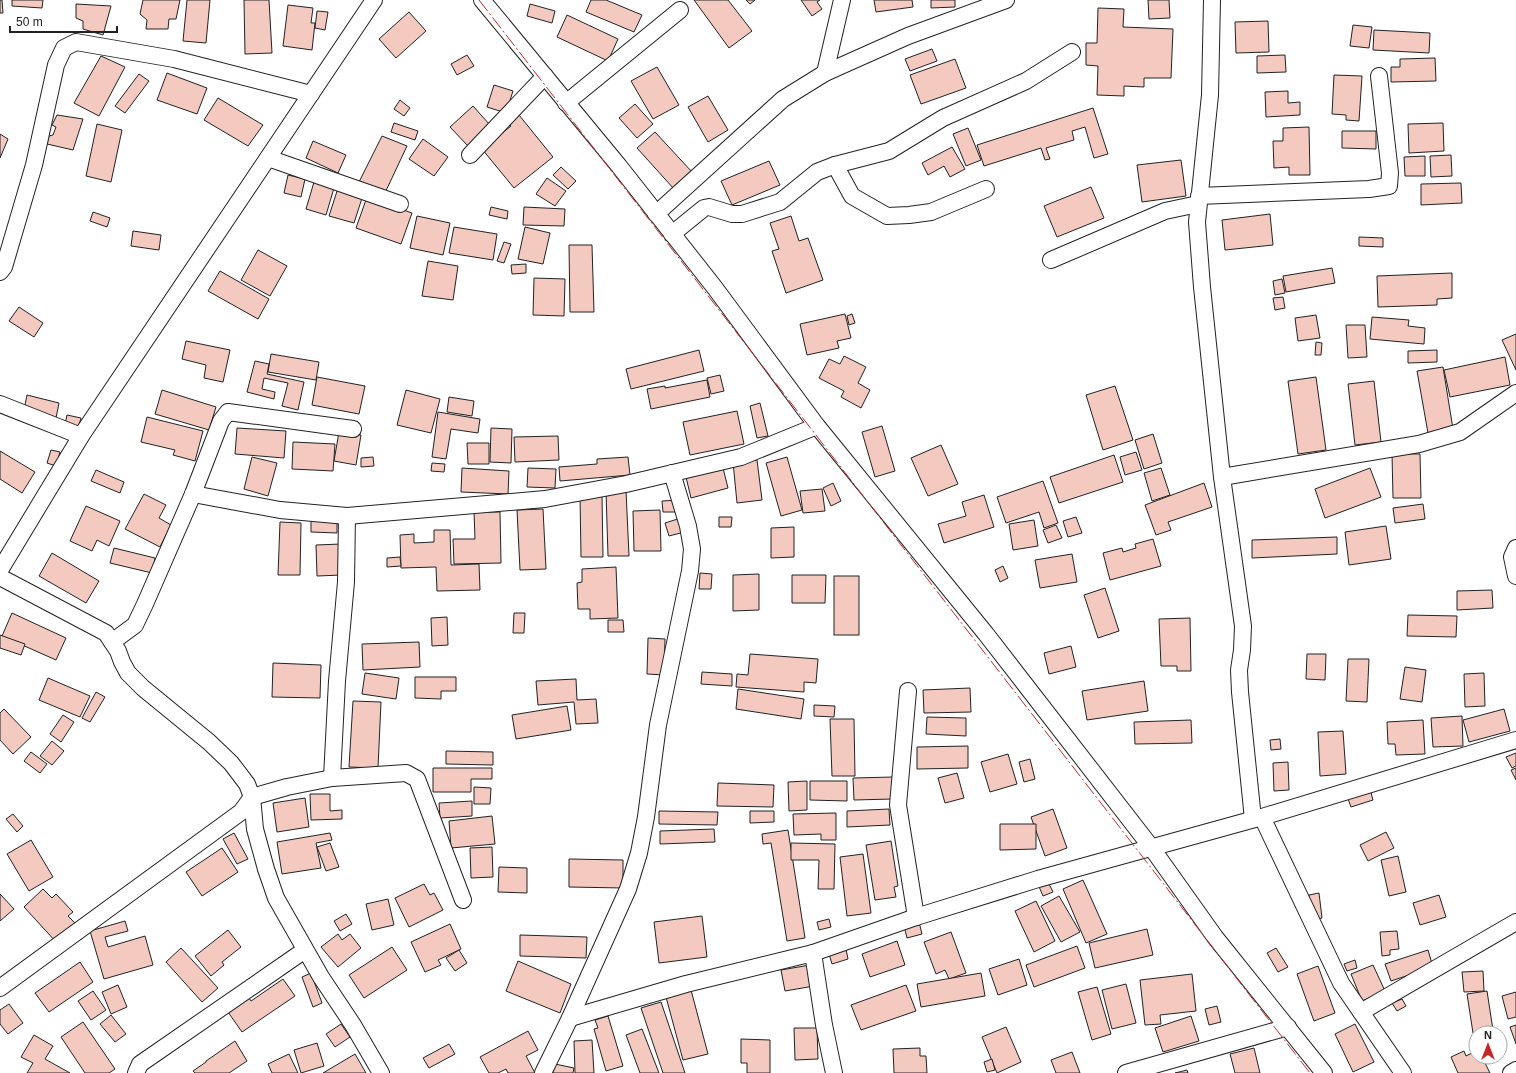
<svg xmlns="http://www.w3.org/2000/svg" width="1516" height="1073" viewBox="0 0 1516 1073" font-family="Arial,sans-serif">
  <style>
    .building { fill: #f3c9c0; stroke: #222 }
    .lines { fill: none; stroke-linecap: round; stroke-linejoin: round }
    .minor-casing { stroke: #222; stroke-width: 18 }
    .minor { stroke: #fff; stroke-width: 16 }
    .power { stroke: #c62828; stroke-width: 1; stroke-dasharray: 14 3 2 3; stroke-linecap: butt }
  </style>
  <rect width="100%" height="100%" fill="#fff"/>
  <g class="building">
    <path d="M0 0H2L3 13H0Z"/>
    <path d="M12 0H43L42 8 12 6Z"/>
    <path d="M143 0H180L176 19H169L168 29H146L147 20 140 14Z"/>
    <path d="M187 0H210L206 43 183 41Z"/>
    <path d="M244 0H269L272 53 245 54Z"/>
    <path d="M591 0H606L642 15 634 32 586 12Z"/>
    <path d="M694 0H728L752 31 729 48Z"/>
    <path d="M746 0H755L750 4Z"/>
    <path d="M801 0H820L817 2 822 9 812 16Z"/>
    <path d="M874 0H912L913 7 876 12Z"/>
    <path d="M931 0H955V7L931 8Z"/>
    <path d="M1148 0H1169L1170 18 1149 19Z"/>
    <path d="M76 4 111 6 103 35 83 29V21L76 18Z"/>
    <path d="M530 4 555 11 552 23 527 16Z"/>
    <path d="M288 5 313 8 311 23H315L312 50 283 46Z"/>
    <path d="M1098 8 1124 9 1123 27 1173 29 1171 78H1144V87L1124 86V96L1097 95 1098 66 1086 65V43H1097Z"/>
    <path d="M317 11 328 12 325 30 315 28Z"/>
    <path d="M409 12 426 31 396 58 379 39Z"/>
    <path d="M567 15 618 39 608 61 557 37Z"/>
    <path d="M1268 21 1269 52 1236 53 1235 22Z"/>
    <path d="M1353 25 1372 27 1369 48 1350 46Z"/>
    <path d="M1374 30 1430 33 1429 53 1373 50Z"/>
    <path d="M932 49 937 61 910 71 905 59Z"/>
    <path d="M467 55 474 66 457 75 451 64Z"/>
    <path d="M1285 55 1286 72 1257 73V56Z"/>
    <path d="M101 56 125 67 99 116 74 103Z"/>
    <path d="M1435 58 1436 81 1391 82V67H1400V59Z"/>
    <path d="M955 59 966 88 921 104 910 75Z"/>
    <path d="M657 67 679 105 653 119 631 81Z"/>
    <path d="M167 73 207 88 197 114 157 100Z"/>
    <path d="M139 74 149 81 125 113 115 106Z"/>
    <path d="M1334 75 1362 76 1359 121 1346 120V115L1332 114Z"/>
    <path d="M494 85 513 91 506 113 487 107Z"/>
    <path d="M1288 91V103L1300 102V115L1266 117 1265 92Z"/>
    <path d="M708 96 728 130 708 142 688 107Z"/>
    <path d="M218 98 263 125 248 146 204 120Z"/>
    <path d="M400 100 410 108 404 116 394 109Z"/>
    <path d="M635 104 653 124 637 138 619 118Z"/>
    <path d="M473 106 490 125 468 146 450 127Z"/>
    <path d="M1093 108 1108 154 1094 158 1085 127 1072 131 1074 140 1046 148 1050 159 1045 160 1041 148 984 166 977 145Z"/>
    <path d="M57 115 83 119 73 150 47 144 49 136 53 135 56 127 52 125Z"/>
    <path d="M519 115 553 157 514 188 482 149 511 126 509 124Z"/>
    <path d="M394 123 418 131 415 140 391 132Z"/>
    <path d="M1443 123 1444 151 1409 153 1408 124Z"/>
    <path d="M97 124 122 130 111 182 86 176Z"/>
    <path d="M1309 127 1310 175H1289V167L1274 168 1273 141H1283V128Z"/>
    <path d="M968 128 981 160 966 166 953 134Z"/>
    <path d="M1342 131H1376V149L1342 148Z"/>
    <path d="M655 132 692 172 674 189 637 148Z"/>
    <path d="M0 134 8 139 0 158Z"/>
    <path d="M382 136 407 146 384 195 359 182Z"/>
    <path d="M423 139 448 157 434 176 409 159Z"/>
    <path d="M313 141 346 155 338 173 306 158Z"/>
    <path d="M952 147 965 169 950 177 944 166 928 175 922 163Z"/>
    <path d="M1451 155 1452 176 1431 177 1430 156Z"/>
    <path d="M1425 156V176H1405L1404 157Z"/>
    <path d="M1181 160 1186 196 1142 202 1137 165Z"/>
    <path d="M769 161 780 185 732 205 721 181Z"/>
    <path d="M561 167 576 181 568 189 553 175Z"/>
    <path d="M288 175 305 179 301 197 284 193Z"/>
    <path d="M547 178 566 191 555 206 536 194Z"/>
    <path d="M314 182 334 188 326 215 306 209Z"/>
    <path d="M1461 183 1462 203 1421 205V184Z"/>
    <path d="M1091 187 1104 218 1057 237 1044 206Z"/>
    <path d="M338 188 363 195 354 223 329 216Z"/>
    <path d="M367 197 412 213 401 244 356 228Z"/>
    <path d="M491 207 508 211 507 219 489 215Z"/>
    <path d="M524 207 565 209 564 226 523 225Z"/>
    <path d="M93 212 110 218 107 227 90 221Z"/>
    <path d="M1270 214 1273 245 1225 250 1222 220Z"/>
    <path d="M417 216 450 223 443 255 410 248Z"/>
    <path d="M791 216 799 241 808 238 823 280 786 293 772 251 779 249 770 223Z"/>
    <path d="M454 227 497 234 493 260 449 253Z"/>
    <path d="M525 227 550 233 543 264 518 259Z"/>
    <path d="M133 231 161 235 159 250 131 246Z"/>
    <path d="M1359 237 1383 238V247L1359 246Z"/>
    <path d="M504 242 511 244 504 263 497 261Z"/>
    <path d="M569 245H592L594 312H570Z"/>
    <path d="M258 250 287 266 270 296 241 280Z"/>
    <path d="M428 261 458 266 453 300 422 296Z"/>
    <path d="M526 264V273L512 274 511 265Z"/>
    <path d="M1332 268 1335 283 1286 292 1283 276Z"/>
    <path d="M220 271 269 299 258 319 208 291Z"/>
    <path d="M1452 273V298L1437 299V305L1378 307 1377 276Z"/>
    <path d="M534 278 565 279 564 316 533 315Z"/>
    <path d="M1282 279 1285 293 1275 295 1273 281Z"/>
    <path d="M1283 297 1285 308 1275 310 1273 298Z"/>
    <path d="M19 307 43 323 34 337 9 321Z"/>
    <path d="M845 314 851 338 837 341 839 348 807 355 800 324Z"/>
    <path d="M852 314 855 323 849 325 847 316Z"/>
    <path d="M1316 315 1320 338 1298 341 1295 318Z"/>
    <path d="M1372 317 1409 320 1408 326 1425 328 1424 344 1370 339Z"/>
    <path d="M1346 325H1365L1367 357 1348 358Z"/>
    <path d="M1516 334V370L1502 340Z"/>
    <path d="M186 341 230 350 223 382 204 378 206 365 182 359Z"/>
    <path d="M1316 342 1322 343 1321 355H1315Z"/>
    <path d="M699 350 704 371 631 389 626 369Z"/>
    <path d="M1437 350V362L1408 363V351Z"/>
    <path d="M271 354 319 362 316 380 268 372Z"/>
    <path d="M844 356 866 367 858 383 870 390 861 408 841 397 844 391 819 378 829 359 840 364Z"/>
    <path d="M1505 357 1510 385 1450 397 1444 370Z"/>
    <path d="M255 361 269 364 267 374 304 382 298 410 282 406 288 383 264 378 262 389 275 392 274 399 247 392Z"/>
    <path d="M1443 367 1453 429 1428 433 1417 371Z"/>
    <path d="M720 375 724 391 711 394 707 378Z"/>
    <path d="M317 377 365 386 359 414 312 405Z"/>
    <path d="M1316 377 1326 450 1298 454 1288 381Z"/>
    <path d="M707 380 710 397 651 409 647 389 665 386V388Z"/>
    <path d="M1374 381 1381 442 1355 445 1348 384Z"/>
    <path d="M1115 386 1133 440 1103 450 1086 395Z"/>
    <path d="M162 390 216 407 209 430 155 414Z"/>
    <path d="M406 390 440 399 431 433 397 425Z"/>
    <path d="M27 395 59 403 56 418 24 410Z"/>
    <path d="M449 397 474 401 472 416 447 412Z"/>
    <path d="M760 403 768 436 757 438 750 406Z"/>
    <path d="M737 411 744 444 690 455 683 422Z"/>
    <path d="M438 412 480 419 478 433 451 429 446 459 432 457Z"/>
    <path d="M67 415 81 418 77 432 64 429Z"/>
    <path d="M147 417 203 431 195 461 173 455 175 450 141 442Z"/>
    <path d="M882 426 895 471 875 477 862 432Z"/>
    <path d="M237 428 286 431 284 458 235 454Z"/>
    <path d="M491 428 512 429 511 463 490 462Z"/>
    <path d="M339 432 361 435 356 465 334 461Z"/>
    <path d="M1153 434 1162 463 1144 469 1135 440Z"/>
    <path d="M558 436 559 460 515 462 514 437Z"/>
    <path d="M293 442 335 444 333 471 292 469Z"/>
    <path d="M467 443H489V464H468Z"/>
    <path d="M941 445 958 484 928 496 911 458Z"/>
    <path d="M51 450 60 452 56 466 47 463Z"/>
    <path d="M0 451 35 472 22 493 0 479Z"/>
    <path d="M1136 452 1142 470 1125 475 1120 457Z"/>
    <path d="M1392 454H1420L1421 498H1393Z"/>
    <path d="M1114 455 1123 482 1059 503 1050 477Z"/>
    <path d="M252 457 277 463 268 496 244 489Z"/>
    <path d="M373 457 374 466 361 467V458Z"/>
    <path d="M628 457 630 475 560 481 559 467 597 464V459Z"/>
    <path d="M787 457 802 510 781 516 766 463Z"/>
    <path d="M757 460 762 500 737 503 733 462Z"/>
    <path d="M432 463 445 464 444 472 431 471Z"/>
    <path d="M722 464 728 488 691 498 685 473Z"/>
    <path d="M462 468 509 471 508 494 461 492Z"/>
    <path d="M528 468 556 469 555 488 527 487Z"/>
    <path d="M1161 468 1170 495 1152 501 1144 473Z"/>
    <path d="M1370 468 1381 497 1325 518 1315 489Z"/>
    <path d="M96 470 124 482 120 493 91 481Z"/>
    <path d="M1043 481 1058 523 1044 528 1039 512 1006 523 997 497Z"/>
    <path d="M833 483 841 501 831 506 823 488Z"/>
    <path d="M1204 483 1212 507 1168 522 1171 530 1156 535 1145 505Z"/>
    <path d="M822 489 825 511 803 513 800 491Z"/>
    <path d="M626 490 629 556H608L606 491Z"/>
    <path d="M144 494 166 505 159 518 171 525 160 547 125 529Z"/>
    <path d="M580 495H602L603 557H581Z"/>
    <path d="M984 495 994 527 944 543 938 524 966 516 962 502Z"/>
    <path d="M680 500V512H663L662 501Z"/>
    <path d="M1423 504 1425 519 1395 523 1393 508Z"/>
    <path d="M86 506 120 521 109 546 97 540 92 551 70 541Z"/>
    <path d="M543 509 546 569 520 570 517 510Z"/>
    <path d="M660 510 661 551H634L633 511Z"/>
    <path d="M474 512H500L501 563 454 564 453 539H475Z"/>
    <path d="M684 517 688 531 669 536 665 523Z"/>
    <path d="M719 517H732L731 527H719Z"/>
    <path d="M1076 517 1082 533 1068 537 1063 521Z"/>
    <path d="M311 520 337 521V533L311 532Z"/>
    <path d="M1034 520 1038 546 1013 550 1009 524Z"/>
    <path d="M280 522 301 523 300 575H278Z"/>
    <path d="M1056 525 1062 538 1048 543 1043 530Z"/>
    <path d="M1386 526 1391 559 1349 565 1345 532Z"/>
    <path d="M794 527V557L771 558V528Z"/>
    <path d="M434 530H450L451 565 479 564 480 590 437 591 436 567 401 568 400 535 414 534V543L434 542Z"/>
    <path d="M1337 537V554L1252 558V540Z"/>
    <path d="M1153 539 1161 566 1110 580 1103 553 1122 548 1123 552 1136 548 1135 544Z"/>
    <path d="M341 544 342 575 317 576 316 545Z"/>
    <path d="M114 548 155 558 152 573 110 563Z"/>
    <path d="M52 553 99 581 86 603 39 576Z"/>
    <path d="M1072 554 1077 582 1040 588 1035 560Z"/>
    <path d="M400 557 401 566 387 567V558Z"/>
    <path d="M1003 566 1008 578 1000 582 995 570Z"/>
    <path d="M616 567 618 618 590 619V609H578L577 583 582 582V569Z"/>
    <path d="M700 573 712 574 711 589H699Z"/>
    <path d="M759 574V610L733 611V575Z"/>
    <path d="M792 575H826L825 603H792Z"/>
    <rect x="834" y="576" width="25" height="59"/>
    <path d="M1105 588 1119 631 1098 638 1084 595Z"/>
    <path d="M1492 590 1493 608 1457 610V591Z"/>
    <path d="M12 613 66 638 56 660 2 636Z"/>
    <path d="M514 613H525L524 633H513Z"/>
    <path d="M1408 615 1457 616 1456 637 1407 636Z"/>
    <path d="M447 617 448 645 432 646 431 618Z"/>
    <path d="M1190 618 1191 671H1177V666H1161L1159 619Z"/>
    <path d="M608 620H623L624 632H608Z"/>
    <path d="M0 635 25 644 21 655 0 648Z"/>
    <path d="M648 638 665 639 664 675 647 674Z"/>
    <path d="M419 642 420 667 363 670 362 644Z"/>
    <path d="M1071 646 1076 667 1049 674 1044 653Z"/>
    <path d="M750 654 818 659 816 683 804 682V692L736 687 737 674 748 675Z"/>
    <path d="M1307 654H1326L1325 680 1306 679Z"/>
    <path d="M1348 659H1369L1367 702 1346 701Z"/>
    <path d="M273 663 321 665 320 698 272 697Z"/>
    <path d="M1405 667 1426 670 1422 702 1400 699Z"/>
    <path d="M702 672 732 674V686L701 684Z"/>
    <path d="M365 673 399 678 396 699 362 694Z"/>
    <path d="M1484 673 1485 706 1465 707 1464 674Z"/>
    <path d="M415 677H456V691H441V699L415 698Z"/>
    <path d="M48 678 90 696 80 717 39 700Z"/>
    <path d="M576 679 577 700 596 699 598 723 576 724 574 702 538 705 536 681Z"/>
    <path d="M1144 681 1148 711 1087 720 1082 691Z"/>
    <path d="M970 688 971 712 924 713 923 690Z"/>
    <path d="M738 689 804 699 801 719 736 709Z"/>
    <path d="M96 692 105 697 90 722 82 718Z"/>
    <path d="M353 701 381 702 378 768 349 767Z"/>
    <path d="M814 705 835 706 834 717 814 716Z"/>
    <path d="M567 706 571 730 516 739 512 715Z"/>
    <path d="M4 709 31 737 13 754 0 740V713Z"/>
    <path d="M1504 709 1510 731 1469 742 1463 720Z"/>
    <path d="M63 715 74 722 61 742 50 734Z"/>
    <path d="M1462 716 1463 746 1433 747 1431 718Z"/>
    <path d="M927 717 966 718V736L926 734Z"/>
    <path d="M830 719H854L855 776H832Z"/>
    <path d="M1191 720 1192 743 1135 744 1134 722Z"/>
    <path d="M1423 720 1425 754 1396 755 1395 744H1388L1387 722Z"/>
    <path d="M1343 731 1346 774 1320 776 1318 732Z"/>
    <path d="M1280 739 1281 749 1271 750 1270 740Z"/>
    <path d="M52 741 64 751 52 765 40 756Z"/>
    <path d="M968 746V768L917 769V747Z"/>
    <path d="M446 751 493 752V765L446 764Z"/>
    <path d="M31 752 47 764 40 773 24 761Z"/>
    <path d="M1516 753V766L1512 768 1506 757Z"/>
    <path d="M1008 754 1017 784 990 792 981 762Z"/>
    <path d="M1030 759 1035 779 1024 782 1019 762Z"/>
    <path d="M1288 762 1289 790 1274 791 1273 763Z"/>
    <path d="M433 768H492V779H471V792H433Z"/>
    <path d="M1516 768V780L1511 770Z"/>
    <path d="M957 773 964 798 945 803 938 778Z"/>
    <path d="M893 777V799L854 800 853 778Z"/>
    <path d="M807 781V810L789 811 788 782Z"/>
    <path d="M810 781H847V801L810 800Z"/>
    <path d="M718 783 774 785 773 807 717 806Z"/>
    <path d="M474 787 491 788 490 804H474Z"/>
    <path d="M1370 789 1373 800 1351 807 1347 796Z"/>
    <path d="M310 794H330V811L342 810V819L311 820Z"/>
    <path d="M305 798 309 827 277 832 273 803Z"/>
    <path d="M472 801V816L440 818 439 803Z"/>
    <path d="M889 809 890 825 847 827V811Z"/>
    <path d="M1053 809 1067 848 1045 856 1031 817Z"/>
    <path d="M659 811 718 812 717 825 659 824Z"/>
    <path d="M750 811H774V822L750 823Z"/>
    <path d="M836 813V840H821V834L794 835 793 814Z"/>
    <path d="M13 814 23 826 17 832 6 819Z"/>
    <path d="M492 816 495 844 451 848 449 821Z"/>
    <path d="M1000 824H1036V849L1000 850Z"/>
    <path d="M714 829 715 842 660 844V831Z"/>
    <path d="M788 830 805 938 787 941 771 843 763 844 762 834Z"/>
    <path d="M1386 832 1394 848 1368 861 1360 845Z"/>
    <path d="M234 833 248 859 237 864 223 839Z"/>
    <path d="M330 833 332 840 316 843 321 868 282 874 277 842Z"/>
    <path d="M31 840 53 877 29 891 7 854Z"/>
    <path d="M891 841 898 886 894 887 896 897 875 900 866 845Z"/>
    <path d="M330 843 339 867 326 871 317 847Z"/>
    <path d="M791 843 835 844 834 889H818L819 860H791Z"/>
    <path d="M492 847 493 877 471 878 470 848Z"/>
    <path d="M222 848 238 872 202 896 186 872Z"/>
    <path d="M863 854 871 913 847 916 840 857Z"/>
    <path d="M1398 856 1406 892 1389 896 1381 860Z"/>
    <path d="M569 859 623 860V888L569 887Z"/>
    <path d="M499 867 527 868V893L498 892Z"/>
    <path d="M1046 878 1053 892 1043 896 1037 882Z"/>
    <path d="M1083 880 1107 934 1086 943 1063 889Z"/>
    <path d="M424 884 430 895 434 893 443 910 409 927 395 898Z"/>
    <path d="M43 889 52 898 56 894 73 912 68 916 77 925 57 943 24 907Z"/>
    <path d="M1319 893 1322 918 1313 920 1309 895Z"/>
    <path d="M0 894 14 909 0 921Z"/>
    <path d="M1439 895 1446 917 1420 925 1413 903Z"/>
    <path d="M1059 896 1080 932 1061 942 1041 906Z"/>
    <path d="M388 899 394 925 372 930 366 904Z"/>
    <path d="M1036 901 1055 941 1034 952 1015 911Z"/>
    <path d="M346 914 352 924 340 931 334 921Z"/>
    <path d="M702 916 707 957 659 963 654 922Z"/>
    <path d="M829 919 831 927 819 930 817 922Z"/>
    <path d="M125 921 128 931 105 937 108 947 145 936 153 965 104 979 90 931Z"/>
    <path d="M919 922 922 934 907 938 904 926Z"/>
    <path d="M450 924 461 949 438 960 441 965 425 972 411 942Z"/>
    <path d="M1147 929 1153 955 1095 968 1089 943Z"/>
    <path d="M228 930 241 947 222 962 224 965 211 976 195 956Z"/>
    <path d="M1397 931 1399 949 1390 950V955L1382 956 1380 932Z"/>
    <path d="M951 932 966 973 949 979 945 970 936 974 924 942Z"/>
    <path d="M338 934 342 940 350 934 361 948 338 967 321 947Z"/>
    <path d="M520 935 587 937 586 958 520 956Z"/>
    <path d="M897 941 905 965 870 977 862 954Z"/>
    <path d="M1077 946 1085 968 1034 987 1026 965Z"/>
    <path d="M392 947 407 970 364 998 349 975Z"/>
    <path d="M181 948 218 988 202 1002 166 962Z"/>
    <path d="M1276 948 1288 967 1278 972 1267 953Z"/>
    <path d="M846 949 848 959 832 964 829 954Z"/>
    <path d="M459 950 467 963 455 971 446 958Z"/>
    <path d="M1428 950 1433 967 1391 981 1385 964Z"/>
    <path d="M1019 959 1027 985 998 995 989 969Z"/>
    <path d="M1355 960 1357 968 1347 971 1344 964Z"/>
    <path d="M518 961 571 984 560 1013 506 991Z"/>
    <path d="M80 962 93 982 49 1012 35 993Z"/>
    <path d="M810 965 814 986 785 991 781 970Z"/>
    <path d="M1373 965 1385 991 1362 1001 1351 974Z"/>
    <path d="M1318 966 1335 1013 1314 1021 1297 974Z"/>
    <path d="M1483 971 1484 991 1464 992 1462 972Z"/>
    <path d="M311 973 322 1003 313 1007 302 977Z"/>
    <path d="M981 973 985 996 921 1007 917 984Z"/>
    <path d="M1192 974 1196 1011 1160 1015 1161 1024 1145 1025 1140 980Z"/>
    <path d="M283 979 295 996 242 1032 228 1012 249 998 251 1001Z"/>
    <path d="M1126 984 1136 1023 1112 1029 1102 990Z"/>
    <path d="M118 985 127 1007 111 1014 102 992Z"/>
    <path d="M906 985 916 1011 861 1030 851 1005Z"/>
    <path d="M1097 987 1111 1034 1092 1040 1078 992Z"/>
    <path d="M691 990 708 1054 683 1060 666 997Z"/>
    <path d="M93 991 106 1010 91 1020 78 1001Z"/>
    <path d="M1487 991 1493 1030 1473 1033 1467 994Z"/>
    <path d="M1516 992V1017L1508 1019 1502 996Z"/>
    <path d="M1402 999 1406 1006 1397 1011 1392 1003Z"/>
    <path d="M661 1002 685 1073H663L641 1008Z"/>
    <path d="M9 1004 23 1023 8 1034 0 1024V1010Z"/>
    <path d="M1217 1006 1221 1022 1209 1025 1205 1009Z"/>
    <path d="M111 1015 126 1034 115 1042 100 1024Z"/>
    <path d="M608 1016 623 1066 606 1071 594 1029 598 1028 595 1020Z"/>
    <path d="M1191 1016 1199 1041 1163 1052 1155 1028Z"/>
    <path d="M83 1022 115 1069 109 1073H85L61 1037Z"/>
    <path d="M341 1024 350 1037 335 1047 326 1034Z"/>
    <path d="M1355 1024 1374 1062 1353 1072 1335 1034Z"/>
    <path d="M1516 1025V1044L1510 1027Z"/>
    <path d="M1006 1027 1021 1062 997 1073 982 1037Z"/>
    <path d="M794 1028H817L818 1059 795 1060Z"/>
    <path d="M642 1029 659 1073H640L626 1035Z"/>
    <path d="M528 1031 538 1050 526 1056 535 1073H508L506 1069 498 1073H489L480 1057Z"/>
    <path d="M34 1035 53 1046 45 1059 70 1073H27L33 1063 21 1057Z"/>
    <path d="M741 1039 770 1040V1073H747V1063H741Z"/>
    <path d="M592 1040 594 1073H575L574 1041Z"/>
    <path d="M235 1041 247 1061 229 1073H195L193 1071 206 1062V1061Z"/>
    <path d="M317 1043 324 1066 301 1073 294 1050Z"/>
    <path d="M449 1044 455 1054 429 1068 423 1058Z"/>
    <path d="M920 1048V1056H926L927 1073H894L893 1049Z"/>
    <path d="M1254 1048 1260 1073H1235L1230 1054Z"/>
    <path d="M1464 1051 1466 1056 1476 1051V1057H1482L1490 1073H1458L1451 1057Z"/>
    <path d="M1072 1052 1080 1073H1056L1051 1060Z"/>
    <path d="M289 1054 298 1073H272L268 1064Z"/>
    <path d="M355 1054 366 1073H323Z"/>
    <path d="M992 1059 995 1070 987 1072 984 1062Z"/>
    <path d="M555 1064 574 1068 573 1073H553Z"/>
    <path d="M1187 1070 1188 1073H1175Z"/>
  </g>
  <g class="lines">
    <defs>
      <g id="minor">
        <path d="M482 0 619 166 715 288 817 426 986 634 1151 847 1215 937 1324 1073"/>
        <path d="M1212 0 1210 95 1197 222 1202 287 1222 477 1243 626 1242 650 1239 670 1240 692 1253 819"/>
        <path d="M825 73 842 0"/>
        <path d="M566 103 680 10"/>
        <path d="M470 155 545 76"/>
        <path d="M268 158 400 204"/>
        <path d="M835 165 852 196 887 216 909 215 931 212 986 189"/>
        <path d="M1199 196 1369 189 1389 186 1390 173 1379 76"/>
        <path d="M656 214 783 99 825 73 908 36 1006 0"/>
        <path d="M672 234 704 208 709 207 732 214H742L780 202 817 172 835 165 889 151 943 118 1026 81 1072 52"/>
        <path d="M1051 260 1165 211 1198 204"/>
        <path d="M0 272 4 267 34 165 56 65 64 48 76 42 174 59 311 94"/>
        <path d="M0 404 81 436"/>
        <path d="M1222 477 1419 444 1460 432 1516 393"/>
        <path d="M193 494 280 510 347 516 545 499 626 484 741 457 817 426"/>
        <path d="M1516 548 1512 557 1516 576"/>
        <path d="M0 570 81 436 374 0"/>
        <path d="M0 577 106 633 118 651 122 662 128 673 143 688 209 742 231 763 247 784 252 797 255 829 266 869 276 898 321 977 353 1025 381 1073"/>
        <path d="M112 642 135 625 145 604 193 494 221 421 228 412 353 429"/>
        <path d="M908 691 898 805 916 917"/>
        <path d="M332 778 337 681 346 582 347 516"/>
        <path d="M1262 817 1341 983 1403 1073"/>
        <path d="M813 953 824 1025 834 1073"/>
        <path d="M0 988 241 812 252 797 287 787 332 778 406 773 417 779 463 900"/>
        <path d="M1361 1012 1516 922"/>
        <path d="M570 1018 686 984 813 953 916 917 1038 879 1262 817 1516 740"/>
        <path d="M136 1073 140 1064 305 950"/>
        <path d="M543 1073 570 1018 628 889 639 853 646 817 658 725 690 571 692 549 688 526 672 473"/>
        <path d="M1126 1073 1288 1027"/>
        <path d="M1511 1073 1516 1070"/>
      </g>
    </defs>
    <use href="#minor" class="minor-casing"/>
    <use href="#minor" class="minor"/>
    <path class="power" d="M479 0 1310 1073"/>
  </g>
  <g transform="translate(1488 1045)"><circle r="19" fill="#ffffff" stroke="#a7a7a7"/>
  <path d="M0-3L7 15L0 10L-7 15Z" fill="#c62828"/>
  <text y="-6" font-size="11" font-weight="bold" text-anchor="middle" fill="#222222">N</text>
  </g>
  <path d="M10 26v6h107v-6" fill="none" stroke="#222222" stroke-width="2"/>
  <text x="16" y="26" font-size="12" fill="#222222" stroke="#ffffff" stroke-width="3" paint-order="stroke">50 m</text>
</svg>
